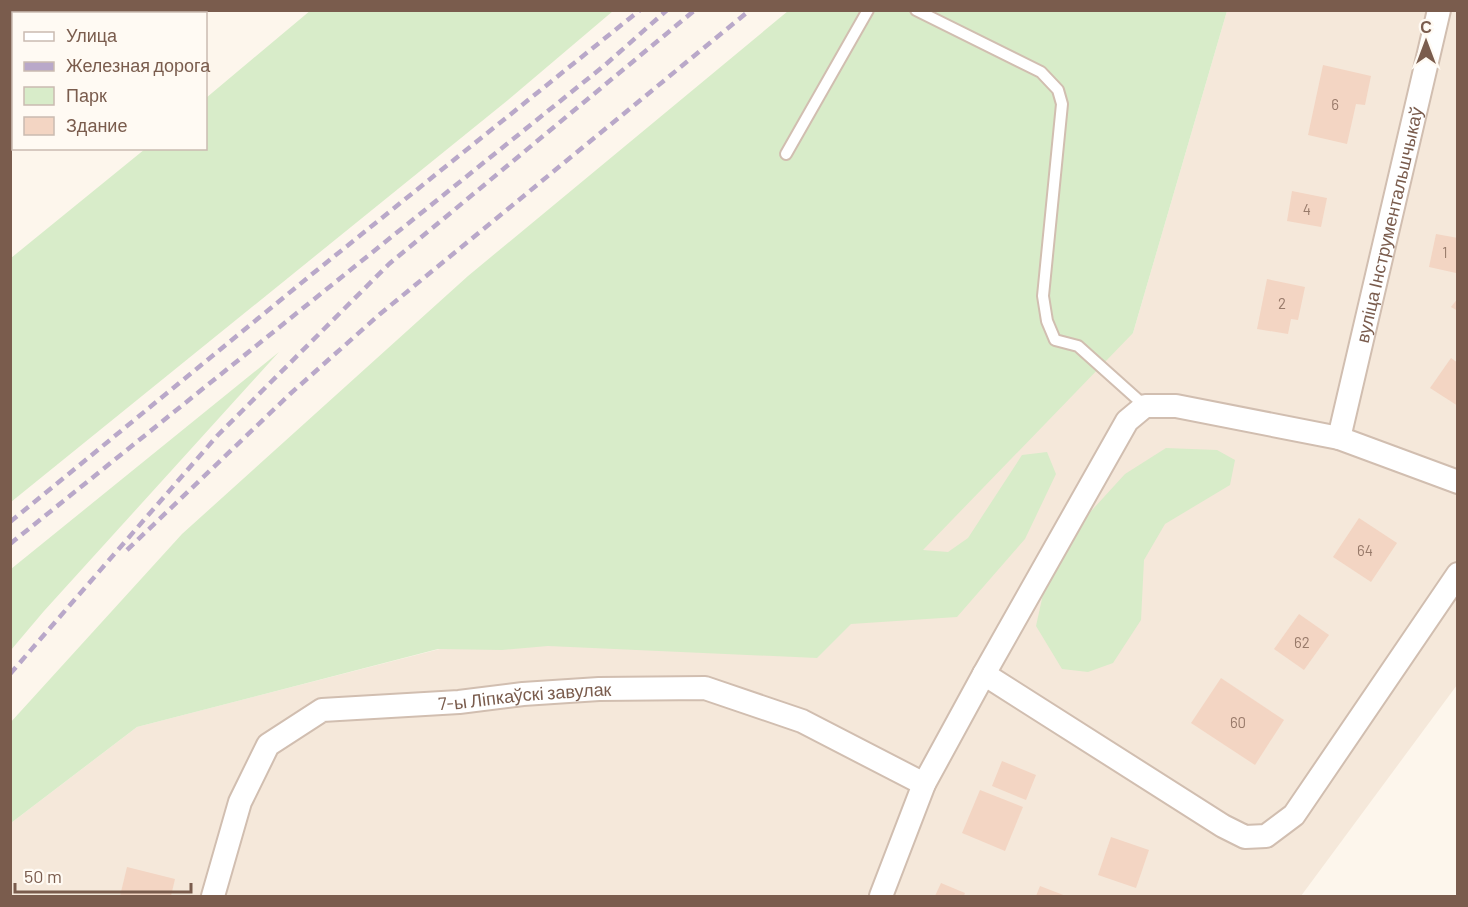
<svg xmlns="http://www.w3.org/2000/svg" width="1468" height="907" viewBox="0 0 1468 907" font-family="Barlow,sans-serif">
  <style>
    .residential { fill: #f5e8da }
    .green { fill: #d8ecc9 }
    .building { fill: #f3d5c3 }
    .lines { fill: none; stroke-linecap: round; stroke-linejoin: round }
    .lane-casing { stroke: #d1beb0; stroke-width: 14 }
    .street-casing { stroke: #d1beb0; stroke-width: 26 }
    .lane { stroke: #fff; stroke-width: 10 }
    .street { stroke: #fff; stroke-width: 22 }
    .rail { stroke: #b9a8c9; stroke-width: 4.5; stroke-dasharray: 9 6; stroke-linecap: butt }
    .labels { text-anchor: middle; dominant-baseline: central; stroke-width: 6; stroke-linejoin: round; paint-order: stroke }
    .number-label { font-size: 15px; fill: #987a6a }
    .street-label { font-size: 18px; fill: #7a5c4d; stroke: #fffaf3 }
  </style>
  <rect width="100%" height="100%" fill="#fdf6ec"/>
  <path class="residential" d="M1227 11H1457V685L1301 896H11V823L137 727 463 643 1133 333Z"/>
  <g class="green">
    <path d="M311 10 613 11 508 100 11 502V258L145 149 206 148V98Z"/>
    <path d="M788 11H1227L1133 333 923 550 948 552 968 538 1022 455 1047 452 1056 474 1025 539 957 617 851 624 817 658 548 646 502 650 438 649 137 727 11 823 10 723 182 534 468 276Z"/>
    <path d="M279 352 44 611 11 650V569Z"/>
    <path d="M1166 448 1217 450 1235 460 1230 485 1165 524 1144 560 1141 620 1113 663 1088 672 1062 669 1036 626 1047 576 1072 532 1125 474Z"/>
  </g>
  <g class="building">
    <path d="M1323 65 1371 76 1365 105 1356 104 1347 144 1308 135Z"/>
    <path d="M1292 191 1327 198 1321 227 1287 221Z"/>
    <path d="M1436 234 1458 238 1456 273 1429 267Z"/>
    <path d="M1267 279 1305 287 1298 320 1291 319 1288 334 1257 329Z"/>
    <path d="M1458 298V311L1451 307Z"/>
    <path d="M1451 358 1458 363V406L1430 388Z"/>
    <path d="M1359 518 1397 543 1371 582 1333 557Z"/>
    <path d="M1299 614 1329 635 1304 670 1274 649Z"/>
    <path d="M1221 678 1284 720 1255 765 1191 723Z"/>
    <path d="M1002 761 1036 775 1026 800 992 786Z"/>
    <path d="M980 790 1023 807 1005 851 962 833Z"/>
    <path d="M1111 837 1149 850 1136 888 1098 875Z"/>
    <path d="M127 867 175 879 171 896H120Z"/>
    <path d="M941 883 965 893 964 896H935Z"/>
    <path d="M1040 886 1066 896H1036Z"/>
  </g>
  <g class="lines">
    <defs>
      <g id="lane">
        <path d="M916 10 1041 72 1058 90 1062 104 1043 296 1047 321 1055 340 1078 346 1145 406"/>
        <path d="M786 154 868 10"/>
      </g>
      <g id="street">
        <path id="s1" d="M1339 438 1439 10"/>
        <path d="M984 674 1223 826 1245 837 1266 836 1294 815 1458 574"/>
        <path id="s2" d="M213 896 240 802 268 745 322 710 459 702 523 694 599 689 705 688 802 721 924 784"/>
        <path d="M881 896 924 784 984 674 1127 421 1145 406H1176L1339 438 1458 482"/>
      </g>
    </defs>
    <use href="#lane" class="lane-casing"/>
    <use href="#street" class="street-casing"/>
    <use href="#lane" class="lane"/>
    <use href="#street" class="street"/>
    <g class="rail">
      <path d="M10 522 311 275 640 10"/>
      <path d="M10 544 605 65 667 10"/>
      <path d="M127 550 290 394 380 314 750 10"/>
      <path d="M10 674 217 436 389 264 695 10"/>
    </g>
  </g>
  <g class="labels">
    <g class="number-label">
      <text x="1335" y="104">6</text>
      <text x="1307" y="209">4</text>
      <text x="1445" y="252">1</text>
      <text x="1282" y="303">2</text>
      <text x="1365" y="550">64</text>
      <text x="1302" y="642">62</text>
      <text x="1238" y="722">60</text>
    </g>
    <g class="street-label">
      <text stroke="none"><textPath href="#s1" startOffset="219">вуліца Інструментальшчыкаў</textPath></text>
      <text stroke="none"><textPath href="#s2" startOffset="429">7-ы Ліпкаўскі завулак</textPath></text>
    </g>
  </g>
  <rect width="1468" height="907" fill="none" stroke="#7a5c4d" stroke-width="24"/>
  <rect x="12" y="12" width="195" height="138" fill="#fffaf3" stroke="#cabbb1" stroke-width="1.5"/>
  <rect x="24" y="32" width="30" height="9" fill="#ffffff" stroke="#cabbb1" stroke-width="1.5"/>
  <text x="66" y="42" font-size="18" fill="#7a5c4d">Улица</text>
  <rect x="24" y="62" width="30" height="9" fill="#b9a8c9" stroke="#cabbb1" stroke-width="1.5"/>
  <text x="66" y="72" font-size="18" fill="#7a5c4d">Железная дорога</text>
  <rect x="24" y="87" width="30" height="18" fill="#d8ecc9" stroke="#cabbb1" stroke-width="1.5"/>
  <text x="66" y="102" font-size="18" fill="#7a5c4d">Парк</text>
  <rect x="24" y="117" width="30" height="18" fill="#f3d5c3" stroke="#cabbb1" stroke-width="1.5"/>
  <text x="66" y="132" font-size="18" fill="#7a5c4d">Здание</text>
  <g transform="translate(1426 42)" stroke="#fffaf3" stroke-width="4.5" paint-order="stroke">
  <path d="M0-4.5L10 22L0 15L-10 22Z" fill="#7a5c4d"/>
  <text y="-9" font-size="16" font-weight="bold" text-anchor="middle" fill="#7a5c4d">С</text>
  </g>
  <path d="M15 883v9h176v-9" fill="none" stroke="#7a5c4d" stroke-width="3"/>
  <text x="24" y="883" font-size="18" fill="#7a5c4d" stroke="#fffaf3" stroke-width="4.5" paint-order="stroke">50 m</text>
</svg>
